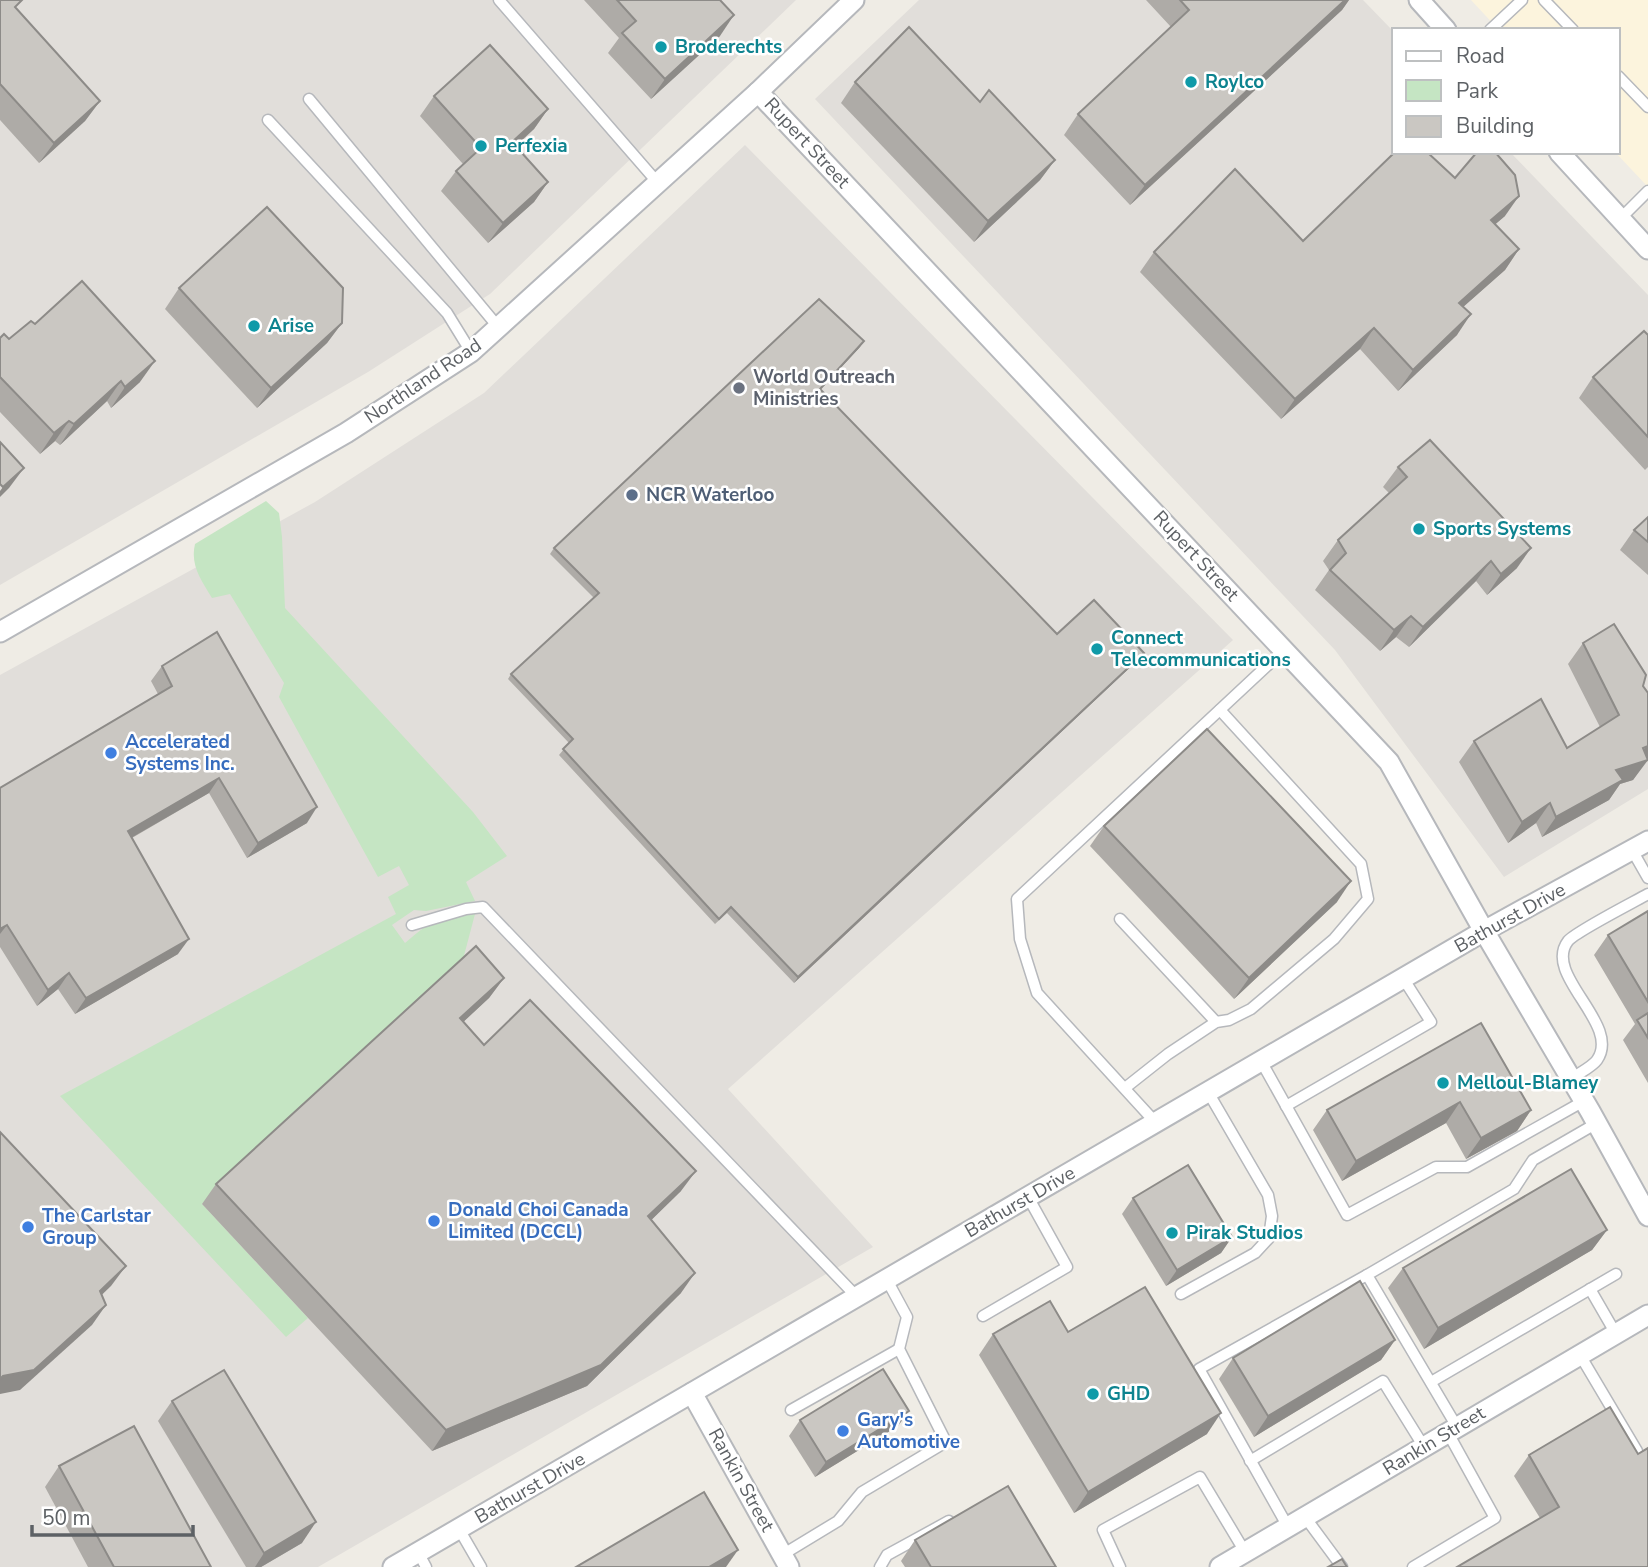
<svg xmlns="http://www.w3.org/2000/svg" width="1648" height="1567" viewBox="0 0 1648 1567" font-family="'Nunito Sans',sans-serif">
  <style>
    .commercial { fill: #fcf4dd }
    .industrial { fill: #e1deda }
    .green { fill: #c5e5c3 }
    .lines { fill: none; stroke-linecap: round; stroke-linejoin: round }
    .lane-casing { stroke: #b6b8bc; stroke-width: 13 }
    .street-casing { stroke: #b6b8bc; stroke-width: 23 }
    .lane { stroke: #fff; stroke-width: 10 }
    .street { stroke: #fff; stroke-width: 19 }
    .wall { fill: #aeaba7 }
    .shaded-wall { fill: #8d8b88 }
    .building { fill: #cac7c2; stroke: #8d8b88; stroke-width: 2 }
    .culture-dot { fill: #0f9aa8; stroke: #fff; stroke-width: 2.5 }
    .worship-dot { fill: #6b7280; stroke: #fff; stroke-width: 2.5 }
    .service-dot { fill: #5c6f8a; stroke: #fff; stroke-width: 2.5 }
    .shop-dot { fill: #3f7fe0; stroke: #fff; stroke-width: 2.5 }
    .labels { text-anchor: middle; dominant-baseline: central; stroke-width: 5; stroke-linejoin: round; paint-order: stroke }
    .culture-label { font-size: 19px; font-weight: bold; fill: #0d838f; stroke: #fff; text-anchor: start }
    .street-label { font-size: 19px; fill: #5d6165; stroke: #fff }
    .worship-label { font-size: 19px; font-weight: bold; fill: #5b616d; stroke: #fff; text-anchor: start }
    .service-label { font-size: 19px; font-weight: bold; fill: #4e5e75; stroke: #fff; text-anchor: start }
    .shop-label { font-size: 19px; font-weight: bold; fill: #366cbe; stroke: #fff; text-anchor: start }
  </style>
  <rect width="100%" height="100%" fill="#efece5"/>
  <path class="commercial" d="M1471 0H1648V187L1615 152H1618V30H1499Z"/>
  <g class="industrial">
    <path d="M0 0H796L490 294 368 372 0 585Z"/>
    <path d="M919 0H1363L1394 32V152H1510L1648 295V789L1504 877 1335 650 815 99Z"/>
    <path d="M745 145 1233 640 728 1089 873 1247 318 1567H0V675L315 502 484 393Z"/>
  </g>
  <path class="green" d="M266 501 279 513 282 537 285 608 473 812 507 856 466 882 475 901 426 911 414 910 392 925 405 943C432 920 438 916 475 914L461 967 202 1204 308 1318 286 1337 60 1096 396 914 388 897 409 885 399 866 378 877 279 697 284 683 230 594 212 598C201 580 190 565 195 544Z"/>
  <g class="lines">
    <defs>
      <g id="lane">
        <path d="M499 0 658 183"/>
        <path d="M1544 0 1573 30"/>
        <path d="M1490 30 1522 0"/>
        <path d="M1618 76 1648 107"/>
        <path d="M309 99 499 328"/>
        <path d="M268 120 447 313 471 352"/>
        <path d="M1620 219 1648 191"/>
        <path d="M1632 850 1648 878"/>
        <path d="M1120 919 1216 1022"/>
        <path d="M412 925 466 909 483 907 857 1297"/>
        <path d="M1261 1061 1347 1215 1436 1167H1467L1584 1101"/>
        <path d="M1571 1079C1579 1073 1592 1067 1597 1060 1622 1024 1542 975 1568 941 1575 932 1634 902 1648 894"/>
        <path d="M1125 1088 1168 1054 1216 1022 1229 1020 1251 1009 1334 939 1368 899 1361 864 1220 710"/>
        <path d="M1286 1106 1431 1022 1403 978"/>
        <path d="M1156 1123 1037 993 1020 939 1017 899 1284 650"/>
        <path d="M1590 1289 1616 1334"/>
        <path d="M1181 1294 1255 1253 1269 1238 1272 1216 1268 1195 1208 1092"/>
        <path d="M983 1316 1067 1267 1028 1197"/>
        <path d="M1580 1355 1637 1451"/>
        <path d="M1431 1382 1616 1274"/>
        <path d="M791 1410 899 1349"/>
        <path d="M1457 1427 1367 1275 1514 1189 1533 1160 1597 1123"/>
        <path d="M1250 1461 1383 1381 1424 1447"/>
        <path d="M1305 1517 1342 1567"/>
        <path d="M1288 1527 1199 1369 1367 1275"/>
        <path d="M459 1529 481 1567"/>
        <path d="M418 1552 426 1567"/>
        <path d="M782 1555 838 1521 862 1492 946 1442 899 1349 907 1317 887 1280"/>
        <path d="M880 1567 887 1555 949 1521"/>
        <path d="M1120 1567 1103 1530 1200 1477 1245 1552"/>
        <path d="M1413 1567 1495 1518 1448 1433"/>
      </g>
      <g id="street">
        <path d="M1419 0 1446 30"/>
        <path d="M758 92 1389 762 1484 931 1590 1111 1648 1216"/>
        <path d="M1559 152 1648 249"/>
        <path d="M0 632 346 433 471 352 758 92 854 0"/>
        <path d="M692 1393 789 1567"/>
        <path d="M393 1567 1484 931 1648 841"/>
        <path d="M1220 1567 1648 1315"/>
      </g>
    </defs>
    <use href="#lane" class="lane-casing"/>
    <use href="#street" class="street-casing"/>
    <use href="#lane" class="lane"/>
    <use href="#street" class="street"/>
  </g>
  <g class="wall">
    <path d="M0 0 16 9 100 101 85 121 39 163 0 120Z"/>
    <path d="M584 0H720V36L651 99 608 53 619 38Z"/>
    <path d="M1146 0H1349L1342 10 1130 205 1064 135 1078 114 1171 27Z"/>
    <path d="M855 82 980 102 1055 160 1040 180 974 242 841 103Z"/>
    <path d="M434 96 548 109 534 129 516 146 548 182 534 202 488 243 441 191 456 171 463 164 420 116Z"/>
    <path d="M1455 178 1505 216 1495 224 1519 249 1505 270 1463 307 1457 335 1398 391 1360 349 1281 419 1140 272 1154 252 1303 241Z"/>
    <path d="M179 288 342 323 327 343 257 408 165 309Z"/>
    <path d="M35 324 140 382 111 408 107 401 60 445 55 441 40 454 0 412V338L9 339Z"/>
    <path d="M1648 335V467L1645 470 1579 398 1593 377Z"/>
    <path d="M860 347 820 390 1057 634 1144 653 1140 658 794 983 727 913 715 924 559 755 569 743 508 679 511 674 594 598 550 554 554 548Z"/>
    <path d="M1398 467 1517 568 1487 595 1476 581 1409 647 1396 637 1380 651 1315 590 1329 570 1323 561 1338 540 1389 493 1383 487Z"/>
    <path d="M1648 517V575L1620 550 1634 530Z"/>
    <path d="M1583 643 1643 686 1648 693V758L1633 780 1620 784 1609 800 1542 837 1536 823 1508 843 1459 762 1474 741 1567 748 1600 727 1568 664Z"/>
    <path d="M162 666 307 823 247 858 209 793 132 838 178 954 75 1014 58 989 37 1006 0 947V788L158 694 151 681Z"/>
    <path d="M1104 826 1337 902 1234 999 1090 846Z"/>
    <path d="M1648 911V1083L1623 1040 1635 1024 1594 955 1608 935Z"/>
    <path d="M504 978 489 998 463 1022 484 1045 681 1191 651 1220 681 1293 587 1386 432 1451 202 1204 216 1184Z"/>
    <path d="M1481 1023 1531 1110 1517 1131 1466 1159 1446 1123 1342 1181 1313 1130 1327 1110Z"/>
    <path d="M1133 1198 1232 1237 1221 1253 1166 1286 1122 1214Z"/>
    <path d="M1607 1230 1592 1250 1424 1349 1388 1288 1403 1268Z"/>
    <path d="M1068 1332 1207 1434 1074 1513 979 1355 993 1334Z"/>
    <path d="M1395 1340 1381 1360 1254 1437 1219 1379 1233 1358Z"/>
    <path d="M172 1401 302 1543 261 1567H246L158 1421Z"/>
    <path d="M800 1420 898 1426 815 1477 789 1436Z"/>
    <path d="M1638 1454 1648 1567 1540 1518 1514 1476 1529 1455Z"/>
    <path d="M59 1466 211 1567H88L45 1487Z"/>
    <path d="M915 1540 1056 1567H905L901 1561Z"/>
  </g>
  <g class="shaded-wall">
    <path d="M1345 0H1349L1342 10 1130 205 1145 185Z"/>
    <path d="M734 15 720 36 651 99 665 79Z"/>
    <path d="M100 101 85 121 39 163 54 143Z"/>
    <path d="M548 109 534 129 498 162 512 142Z"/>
    <path d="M1055 160 1040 180 974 242 988 221Z"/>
    <path d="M548 182 534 202 488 243 503 223Z"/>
    <path d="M1519 196 1505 216 1477 240 1491 220Z"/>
    <path d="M1519 249 1505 270 1445 323 1459 303Z"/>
    <path d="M1471 314 1457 335 1398 391 1413 370Z"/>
    <path d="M342 323 327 343 257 408 271 388Z"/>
    <path d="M1374 328 1360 349 1281 419 1295 399Z"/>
    <path d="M864 341 860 347 816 394 820 389Z"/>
    <path d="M155 361 140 382 111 408 125 387Z"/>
    <path d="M121 381 107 401 60 445 74 424Z"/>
    <path d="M69 421 55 441 40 454 54 433Z"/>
    <path d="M24 468 9 488 0 497V491L3 487Z"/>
    <path d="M1531 548 1517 568 1487 595 1501 574Z"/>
    <path d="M1491 561 1476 581 1409 647 1423 627Z"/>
    <path d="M1411 616 1396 637 1380 651 1394 630Z"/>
    <path d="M1144 653 1140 658 794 983 798 977Z"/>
    <path d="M1648 746V758L1642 761 1648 760 1633 780 1620 784 1609 800 1542 837 1556 817Z"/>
    <path d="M219 778 209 793 117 846 128 831Z"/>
    <path d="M1550 803 1536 823 1508 843 1522 822Z"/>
    <path d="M317 807 307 823 247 858 258 843Z"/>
    <path d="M1351 881 1337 902 1234 999 1249 978Z"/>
    <path d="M7 925 0 934V929Z"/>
    <path d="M189 939 178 954 75 1014 86 998Z"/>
    <path d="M69 973 58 989 37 1006 48 990Z"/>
    <path d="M504 978 489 998 445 1039 460 1018Z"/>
    <path d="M1460 1102 1446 1123 1342 1181 1356 1161Z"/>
    <path d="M1531 1110 1517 1131 1466 1159 1481 1138Z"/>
    <path d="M696 1171 681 1191 634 1237 648 1216Z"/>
    <path d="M1607 1230 1592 1250 1424 1349 1438 1328Z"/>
    <path d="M1232 1237 1221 1253 1166 1286 1177 1270Z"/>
    <path d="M126 1266 111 1286 85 1311 100 1291Z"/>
    <path d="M695 1273 681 1293 587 1386 432 1451 446 1430Z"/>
    <path d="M106 1305 92 1325 20 1390 0 1394V1379L3 1376Z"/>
    <path d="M1395 1340 1381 1360 1254 1437 1268 1416Z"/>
    <path d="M909 1411 898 1426 815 1477 826 1462Z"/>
    <path d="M1221 1413 1207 1434 1074 1513 1088 1492Z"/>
    <path d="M316 1522 302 1543 261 1567H255L264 1553Z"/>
    <path d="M738 1550 726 1567H709Z"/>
  </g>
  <g class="building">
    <path d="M0 0H22L15 7 100 101 54 143 0 84Z"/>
    <path d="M617 0H720L734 15 665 79 622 33 636 21Z"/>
    <path d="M1180 0H1345L1145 185 1078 114 1189 10Z"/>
    <path d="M909 27 980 102 989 90 1055 160 988 221 855 82Z"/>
    <path d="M490 45 548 109 512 142 548 182 503 223 456 171 481 148 434 96Z"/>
    <path d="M1395 152H1427L1455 178 1477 152H1495L1515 175 1519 196 1491 220 1519 249 1459 303 1471 314 1413 370 1374 328 1295 399 1154 252 1235 169 1303 241Z"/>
    <path d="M267 207 343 288 342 323 271 388 179 288Z"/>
    <path d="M82 281 155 361 125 387 121 381 74 424 69 421 54 433 0 377V338L4 334 9 339 31 321 35 324Z"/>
    <path d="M819 299 864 341 820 389 1057 634 1094 600 1144 653 798 977 731 907 719 919 563 749 573 739 511 674 599 593 554 548Z"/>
    <path d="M1644 331 1648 335V437L1593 377Z"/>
    <path d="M1430 440 1531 548 1501 574 1491 561 1423 627 1411 616 1394 630 1330 570 1346 553 1338 540 1407 477 1398 467Z"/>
    <path d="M0 442 24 468 3 487 0 484Z"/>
    <path d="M1648 517V542L1634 530Z"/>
    <path d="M1614 624 1646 675 1643 686 1648 693V746L1643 748 1648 760 1616 770 1623 780 1556 817 1550 803 1522 822 1474 741 1541 699 1567 748 1619 715 1583 643Z"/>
    <path d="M217 632 317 807 258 843 219 778 128 831 189 939 86 998 69 973 48 990 7 925 0 929V788L172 686 162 666Z"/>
    <path d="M1207 729 1351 881 1249 978 1104 826Z"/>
    <path d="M1648 911V1002L1608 935Z"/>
    <path d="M476 946 504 978 460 1018 484 1045 530 1000 696 1171 648 1216 695 1273 601 1365 446 1430 216 1184Z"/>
    <path d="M1648 1013V1038L1637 1020Z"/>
    <path d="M1481 1023 1531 1110 1481 1138 1460 1102 1356 1161 1327 1110Z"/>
    <path d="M0 1132 126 1266 100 1291 106 1305 34 1370 3 1376 0 1379Z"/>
    <path d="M1188 1165 1232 1237 1177 1270 1133 1198Z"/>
    <path d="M1571 1169 1607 1230 1438 1328 1403 1268Z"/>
    <path d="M1360 1281 1395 1340 1268 1416 1233 1358Z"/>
    <path d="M1145 1287 1221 1413 1088 1492 993 1334 1050 1301 1068 1332Z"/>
    <path d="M883 1369 909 1411 826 1462 800 1420Z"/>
    <path d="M224 1370 316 1522 264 1553 172 1401Z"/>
    <path d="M1610 1407 1638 1454 1648 1448V1567H1457L1559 1507 1529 1455Z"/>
    <path d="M134 1426 211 1567H114L59 1466Z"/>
    <path d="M1008 1486 1056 1567H931L915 1540Z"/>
    <path d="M704 1492 738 1550 709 1567H576Z"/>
    <path d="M1342 1559 1347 1567H1328Z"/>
  </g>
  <g class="culture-dot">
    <circle cx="661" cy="47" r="7"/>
    <circle cx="1191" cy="82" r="7"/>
    <circle cx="481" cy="146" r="7"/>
    <circle cx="254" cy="326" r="7"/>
    <circle cx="1419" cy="529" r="7"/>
    <circle cx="1097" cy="649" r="7"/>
    <circle cx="1443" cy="1083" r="7"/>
    <circle cx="1172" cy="1233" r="7"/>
    <circle cx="1093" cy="1394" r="7"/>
  </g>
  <circle class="worship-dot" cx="739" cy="388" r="7"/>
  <circle class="service-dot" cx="632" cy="495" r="7"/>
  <g class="shop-dot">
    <circle cx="111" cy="753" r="7"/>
    <circle cx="434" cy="1221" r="7"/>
    <circle cx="28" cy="1227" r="7"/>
    <circle cx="843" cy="1431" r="7"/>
  </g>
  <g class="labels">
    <g class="culture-label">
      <text x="675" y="47">Broderechts</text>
      <text x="1205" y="82">Roylco</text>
      <text x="495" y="146">Perfexia</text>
      <text x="268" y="326">Arise</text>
      <text x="1433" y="529">Sports Systems</text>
      <text x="1111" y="638">Connect<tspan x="1111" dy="22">Telecommunications</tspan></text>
      <text x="1457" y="1083">Melloul-Blamey</text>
      <text x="1186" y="1233">Pirak Studios</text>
      <text x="1107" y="1394">GHD</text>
    </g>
    <g class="street-label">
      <text transform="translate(807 143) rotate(47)">Rupert Street</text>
      <text transform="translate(423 381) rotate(-34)">Northland Road</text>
      <text transform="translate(1196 556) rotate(47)">Rupert Street</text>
      <text transform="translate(1510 918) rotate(-29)">Bathurst Drive</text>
      <text transform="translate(1020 1202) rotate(-30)">Bathurst Drive</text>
      <text transform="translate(1434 1441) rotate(-31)">Rankin Street</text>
      <text transform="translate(741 1480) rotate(61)">Rankin Street</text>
      <text transform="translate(530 1488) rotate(-30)">Bathurst Drive</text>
    </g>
    <g class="worship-label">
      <text x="753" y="377">World Outreach<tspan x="753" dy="22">Ministries</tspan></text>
    </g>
    <g class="service-label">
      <text x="646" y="495">NCR Waterloo</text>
    </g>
    <g class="shop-label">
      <text x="125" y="742">Accelerated<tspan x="125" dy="22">Systems Inc.</tspan></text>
      <text x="448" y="1210">Donald Choi Canada<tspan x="448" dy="22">Limited (DCCL)</tspan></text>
      <text x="42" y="1216">The Carlstar<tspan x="42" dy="22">Group</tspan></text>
      <text x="857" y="1420">Gary's<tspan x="857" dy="22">Automotive</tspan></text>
    </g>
  </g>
  <rect x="1392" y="28" width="228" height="126" fill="#ffffff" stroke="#bec0c1" stroke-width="2"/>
  <rect x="1406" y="51" width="35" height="10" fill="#ffffff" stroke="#bec0c1" stroke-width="2"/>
  <text x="1456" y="63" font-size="21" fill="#5d6165">Road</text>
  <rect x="1406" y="80" width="35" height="21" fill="#c5e5c3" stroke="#bec0c1" stroke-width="2"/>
  <text x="1456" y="98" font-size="21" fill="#5d6165">Park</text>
  <rect x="1406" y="116" width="35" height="21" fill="#cac7c2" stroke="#bec0c1" stroke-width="2"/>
  <text x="1456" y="133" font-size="21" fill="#5d6165">Building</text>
  <path d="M32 1525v10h161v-10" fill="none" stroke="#5d6165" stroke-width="3.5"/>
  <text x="42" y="1525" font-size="21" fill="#5d6165" stroke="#ffffff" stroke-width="5" paint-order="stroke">50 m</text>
</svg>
